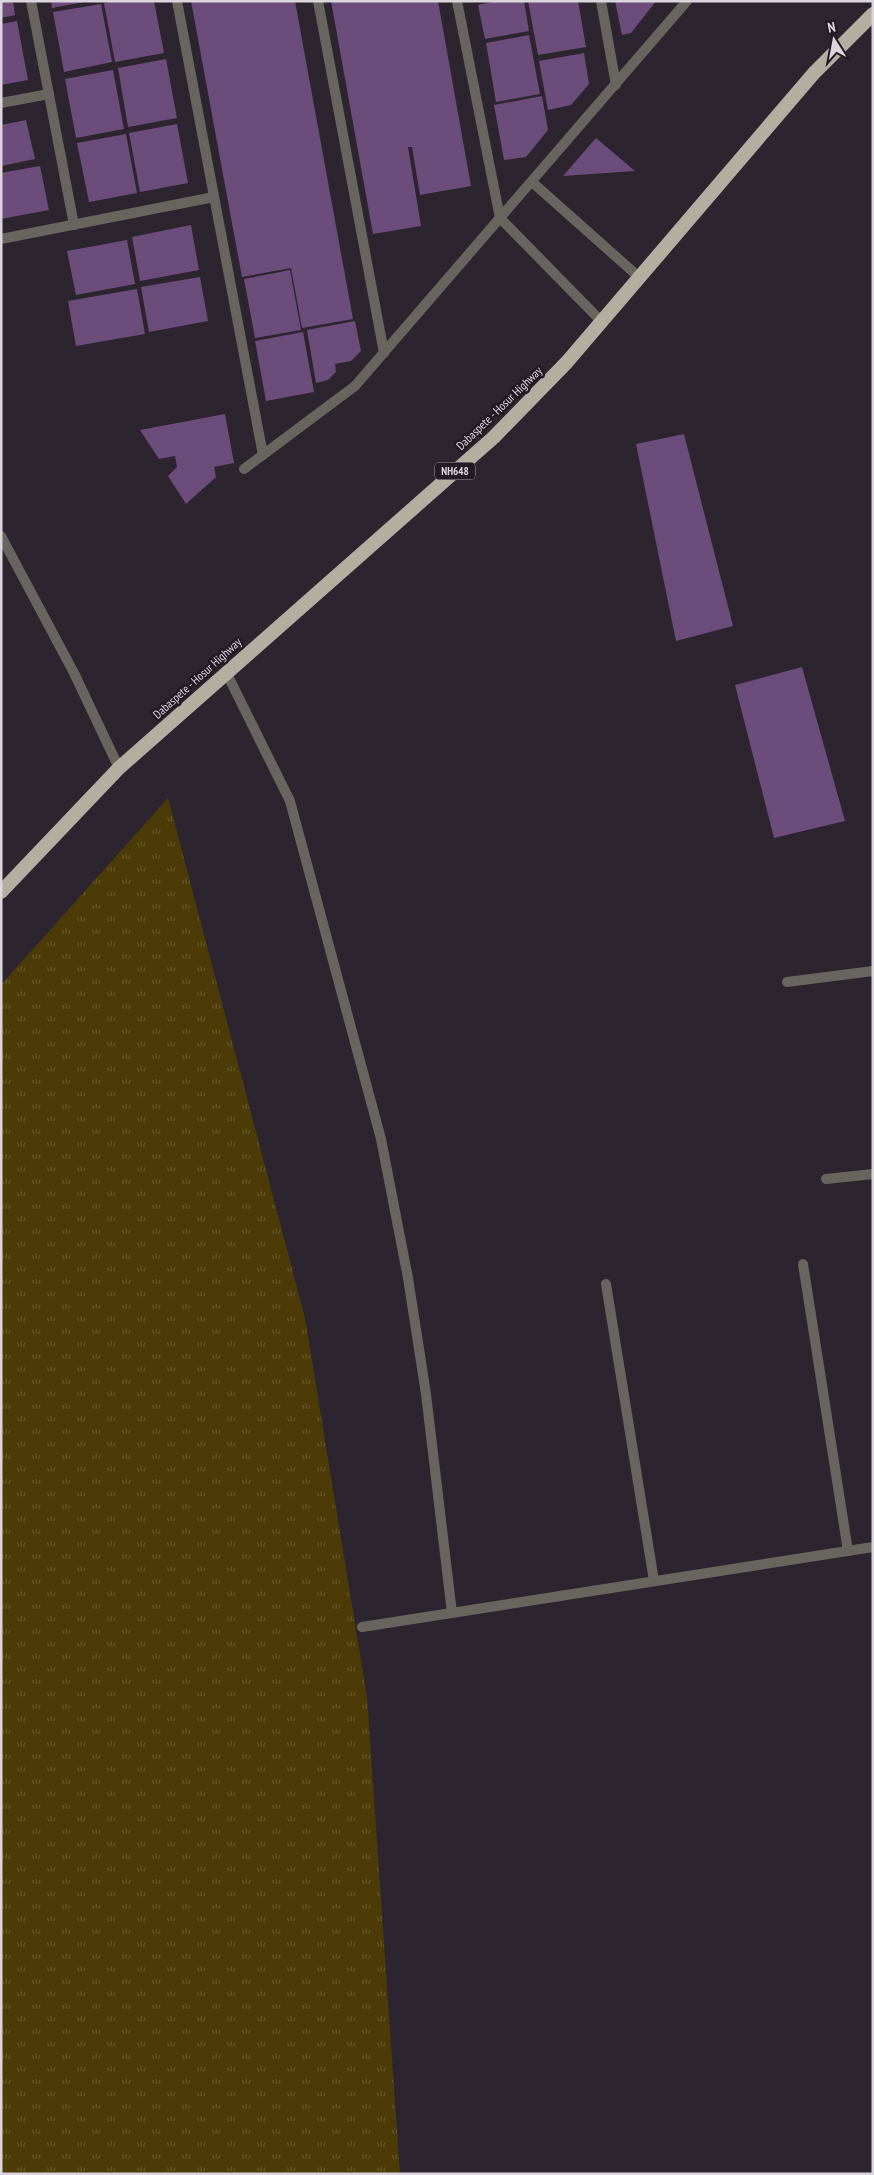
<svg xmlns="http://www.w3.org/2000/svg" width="874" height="2175" viewBox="0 0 874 2175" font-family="'PT Sans Narrow',sans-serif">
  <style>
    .grass { fill: url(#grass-tufts) }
    .building { fill: #6c4c7a }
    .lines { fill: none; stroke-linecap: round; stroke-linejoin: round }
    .minor { stroke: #68655f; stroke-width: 10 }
    .trunk { stroke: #b4aea1; stroke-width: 14 }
    .labels { text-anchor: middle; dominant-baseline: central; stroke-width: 5; stroke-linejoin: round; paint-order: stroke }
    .shield { fill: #221b25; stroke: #a49ea6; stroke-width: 1 }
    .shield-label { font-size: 11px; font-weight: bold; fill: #dbd6dd }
    .street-label { font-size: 12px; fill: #dbd6dd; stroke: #221b25 }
  </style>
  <defs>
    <pattern id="grass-tufts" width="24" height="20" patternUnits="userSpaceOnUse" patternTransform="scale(1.25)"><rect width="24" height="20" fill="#4c3b06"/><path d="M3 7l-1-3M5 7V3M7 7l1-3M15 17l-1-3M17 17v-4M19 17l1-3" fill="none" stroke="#65572a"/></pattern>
  </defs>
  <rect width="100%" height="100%" fill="#2c252f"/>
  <path class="grass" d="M168 798 305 1318 367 1697 400 2174H1V985Z"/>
  <g class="building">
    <path d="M1 1H13L15 15 1 18Z"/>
    <path d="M51 1H84V2L52 8Z"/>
    <path d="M114 1H154L164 53 115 62 104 3Z"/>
    <path d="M191 1H295L353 319 302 328 291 268 242 277Z"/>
    <path d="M331 1H438L471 186 420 195 412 147H408L421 226 373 234Z"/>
    <path d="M496 1H524L529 31 485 39 478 5Z"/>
    <path d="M528 1H578L586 47 538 55Z"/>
    <path d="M615 1H656L631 33 622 35Z"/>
    <path d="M101 4 112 62 64 72 53 12Z"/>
    <path d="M17 21 28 80 1 85V24Z"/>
    <path d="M529 35 540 94 496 102 486 43Z"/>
    <path d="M584 53 589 84 571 105 548 110 539 61Z"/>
    <path d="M166 59 177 118 128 127 118 68Z"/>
    <path d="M113 70 124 129 76 138 65 79Z"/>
    <path d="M542 96 548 130 526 157 504 160 494 105Z"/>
    <path d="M26 120 35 159 1 166V125Z"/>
    <path d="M177 124 188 183 140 192 129 133Z"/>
    <path d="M126 134 137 193 89 202 77 143Z"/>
    <path d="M596 138 635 171 563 176Z"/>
    <path d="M40 166 49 210 1 219V173Z"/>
    <path d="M191 225 199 270 140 281 132 237Z"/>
    <path d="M127 240 135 284 76 295 67 251Z"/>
    <path d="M290 270 301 330 255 338 244 279Z"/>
    <path d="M200 277 208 321 149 332 141 287Z"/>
    <path d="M137 289 145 334 76 346 68 301Z"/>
    <path d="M355 321 361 351 351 361 335 364 336 372 328 380 316 383 307 330Z"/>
    <path d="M303 332 314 392 266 401 255 341Z"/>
    <path d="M225 414 234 463 214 467 216 477 186 504 168 476 177 467 175 456 159 459 140 430Z"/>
    <path d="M684 434 733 626 676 641 636 444Z"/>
    <path d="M802 667 845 821 774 838 735 685Z"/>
  </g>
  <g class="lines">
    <g class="minor">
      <path d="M31 1 74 225"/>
      <path d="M177 1 263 455"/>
      <path d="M318 1 384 353"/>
      <path d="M457 1 500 218 602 322"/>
      <path d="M601 1 616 85"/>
      <path d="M1 103 49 94"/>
      <path d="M532 182 640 278"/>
      <path d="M1 239 214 197"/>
      <path d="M244 469 355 386 687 1"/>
      <path d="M1 536 74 673 119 768"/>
      <path d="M226 672 290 801 381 1139 408 1278 426 1394 452 1613"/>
      <path d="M787 982 873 971"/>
      <path d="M826 1179 873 1174"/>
      <path d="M803 1264 848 1551"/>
      <path d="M606 1284 654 1581"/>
      <path d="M362 1627 873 1547"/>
    </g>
    <path class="trunk" d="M1 892 119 768 494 437 567 362 814 73 873 14"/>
  </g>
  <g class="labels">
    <rect class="shield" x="435" y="462.5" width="40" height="17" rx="4"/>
    <g class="shield-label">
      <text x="455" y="471">NH648</text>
    </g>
    <g class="street-label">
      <text transform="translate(499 408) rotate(-44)">Dabaspete - Hosur Highway</text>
      <text transform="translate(197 678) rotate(-42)">Dabaspete - Hosur Highway</text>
    </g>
  </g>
  <rect width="874" height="2175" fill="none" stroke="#dbd6dd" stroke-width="5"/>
  <g transform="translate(834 40) rotate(349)" stroke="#221b25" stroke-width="4" paint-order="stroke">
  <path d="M0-4L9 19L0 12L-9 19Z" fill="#dbd6dd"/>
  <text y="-8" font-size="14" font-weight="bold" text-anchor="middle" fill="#dbd6dd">N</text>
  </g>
</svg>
